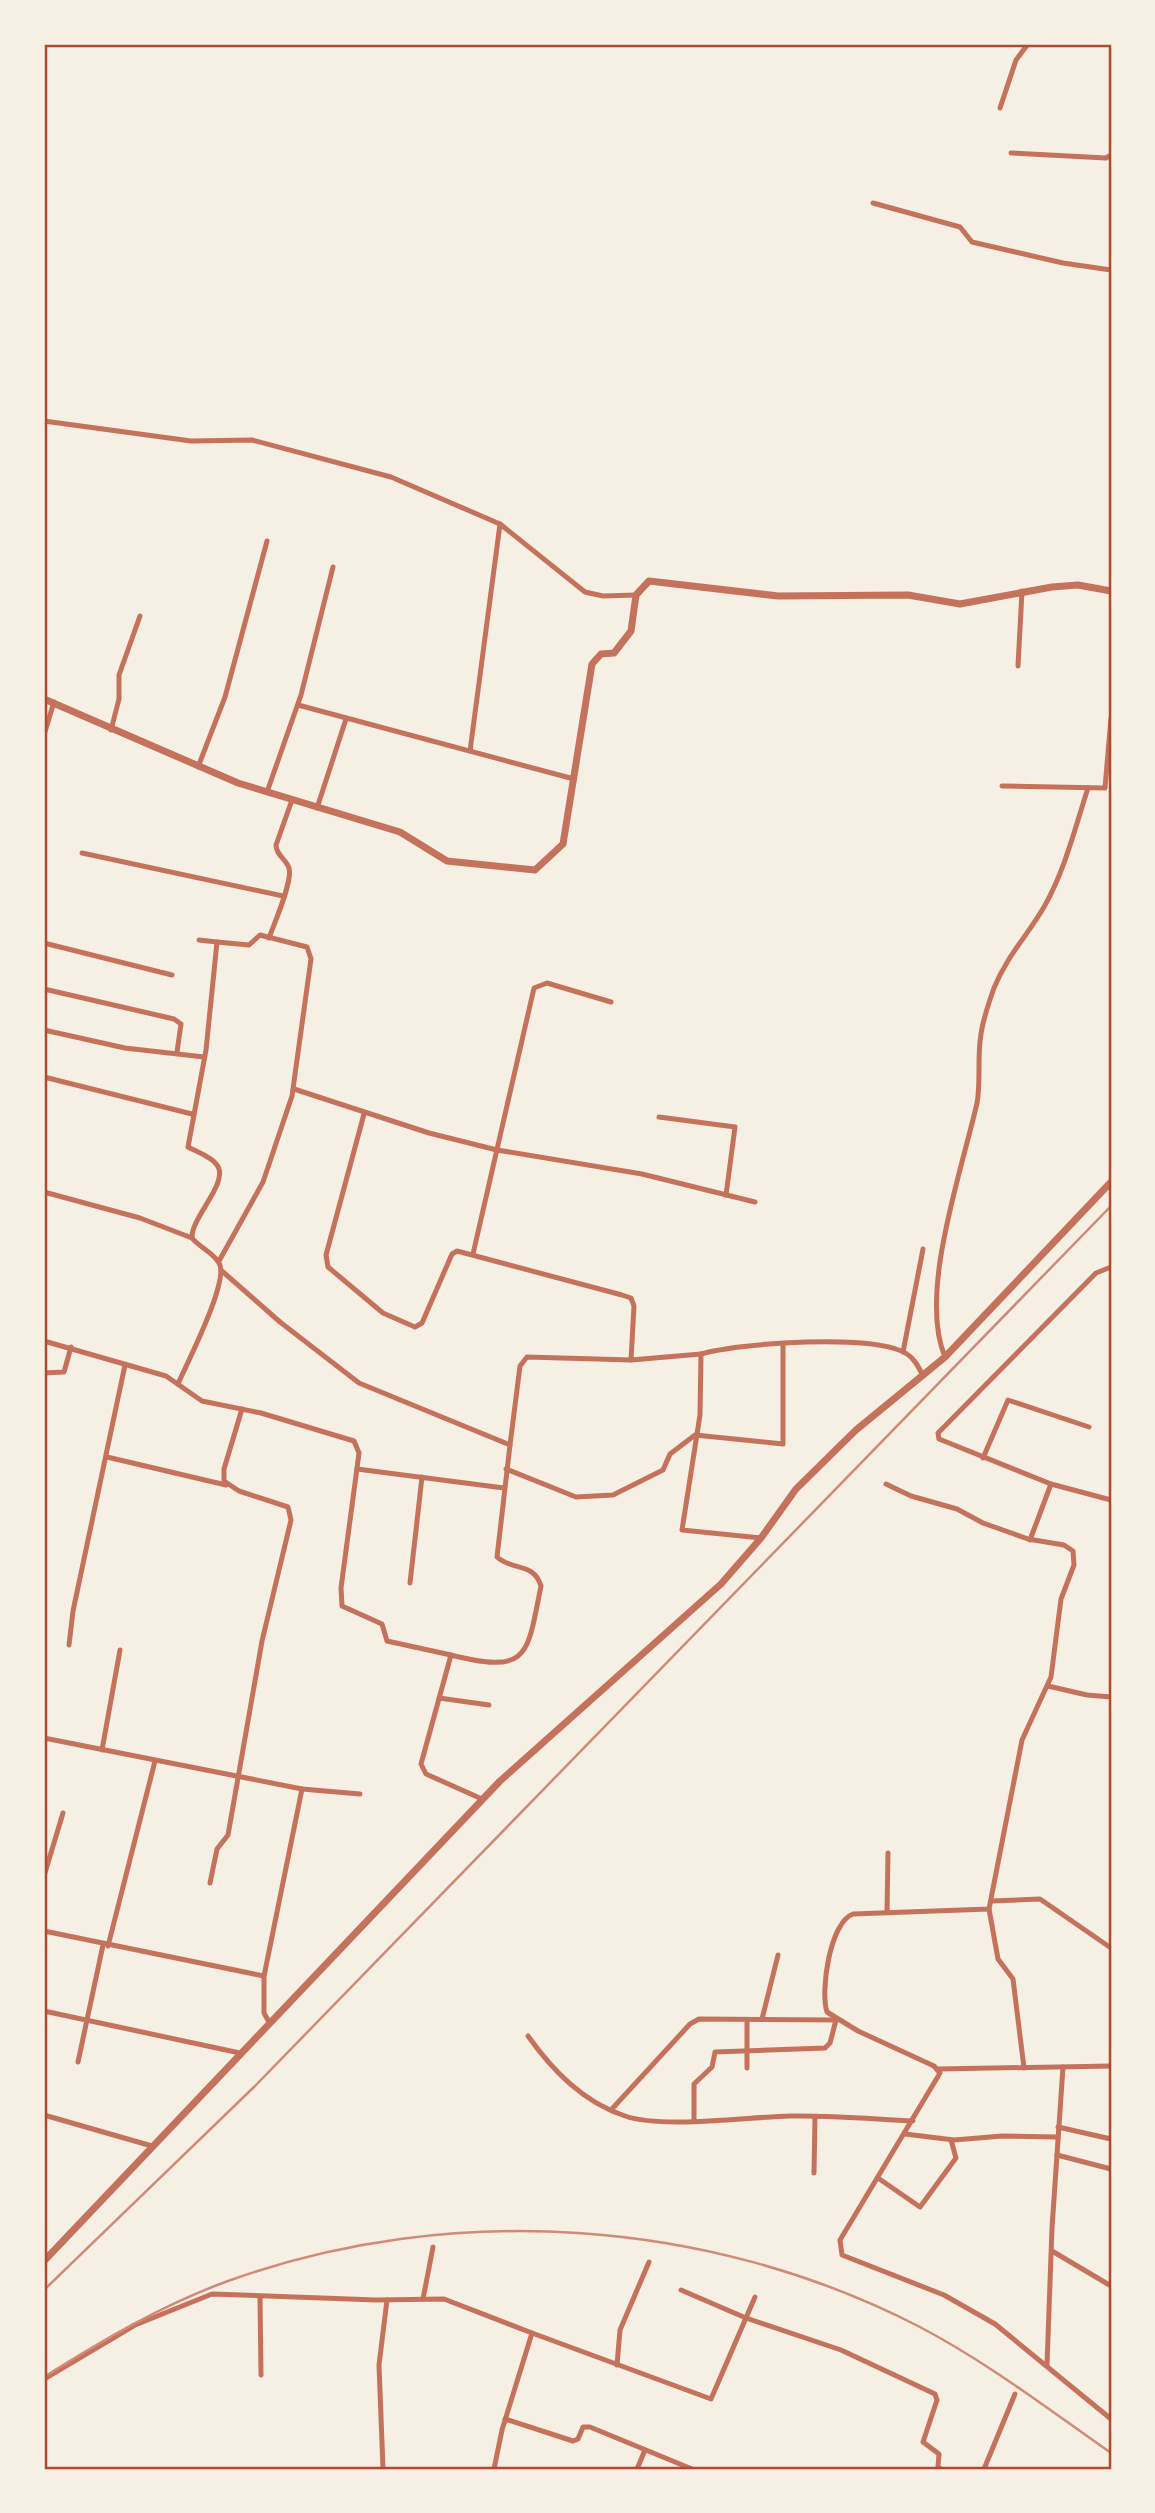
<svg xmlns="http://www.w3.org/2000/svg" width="1155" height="2513" viewBox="0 0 1155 2513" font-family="'Archivo Narrow',sans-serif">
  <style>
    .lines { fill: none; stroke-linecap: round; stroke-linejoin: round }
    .minor { stroke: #c5725c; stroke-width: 5 }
    .tertiary { stroke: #c5725c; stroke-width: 7 }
    .rail { stroke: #cf8b77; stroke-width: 2.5 }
    .neatline { fill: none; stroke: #b5482f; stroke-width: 2.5 }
  </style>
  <rect width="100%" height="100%" fill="#f6efe4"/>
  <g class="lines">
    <g class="minor">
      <path d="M1000 108 1016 60 1028 44"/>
      <path d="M1011 153 1106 158 1111 155"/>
      <path d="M873 203 960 227 972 242 1063 263 1111 270"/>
      <path d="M44 421 191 441 252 440 391 477 500 524 470 751"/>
      <path d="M500 524 585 592 603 596 636 595"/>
      <path d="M1018 666 1022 591"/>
      <path d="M298 705 574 779"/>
      <path d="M111 730 119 699V675L140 616"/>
      <path d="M44 735 54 702"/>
      <path d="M198 767 225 697 267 541"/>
      <path d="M1002 786 1105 788 1111 718"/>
      <path d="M267 792 301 695 333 567"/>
      <path d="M317 808 346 719"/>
      <path d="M82 853 283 896"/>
      <path d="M269 938C274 924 293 881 289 868 286 859 276 855 276 845L292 800"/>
      <path d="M217 942 249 945 260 935 307 947 311 959 292 1096 263 1182 219 1261"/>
      <path d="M44 943 172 975"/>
      <path d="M44 989 174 1019 181 1024 177 1052"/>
      <path d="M44 1030 125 1048 204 1057"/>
      <path d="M44 1077 192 1114"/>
      <path d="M294 1089 429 1133 497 1150 642 1174 755 1202"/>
      <path d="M364 1114 326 1255 328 1267 383 1313 415 1327 422 1323 452 1254 457 1251 622 1295 631 1298 634 1306 631 1360"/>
      <path d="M659 1117 735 1127 726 1195"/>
      <path d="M44 1192 140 1218 192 1238"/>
      <path d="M473 1254 534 988 547 983 611 1002"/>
      <path d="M222 1271 280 1322 359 1383 510 1445 497 1557C512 1571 534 1562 541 1586 527 1655 530 1675 451 1655"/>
      <path d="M44 1341 166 1376 202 1401 261 1413 354 1441 359 1453 341 1588 342 1606 382 1624 387 1641 451 1655 421 1764 426 1774 482 1799"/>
      <path d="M903 1352 923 1249"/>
      <path d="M701 1354C737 1343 876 1333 907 1354 915 1359 919 1368 923 1376"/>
      <path d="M945 1357C918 1294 962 1170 977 1103 981 1081 977 1057 981 1034 983 1020 989 1002 994 988 1007 956 1027 936 1044 907 1065 870 1075 828 1088 788"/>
      <path d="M44 1373 64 1372 71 1347"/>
      <path d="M178 1384C187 1363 230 1280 219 1263 214 1253 199 1247 192 1238 191 1217 230 1182 217 1165 212 1157 197 1152 188 1147L206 1050 217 942 199 940"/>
      <path d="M510 1445 520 1366 527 1357 631 1360 701 1354 700 1415 682 1530 761 1538"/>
      <path d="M107 1457 226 1485"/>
      <path d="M983 1458 1008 1400 1089 1427"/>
      <path d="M357 1469 504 1488"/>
      <path d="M506 1469 576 1497 613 1495 663 1470 670 1454 695 1435 783 1444V1345"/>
      <path d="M886 1484 911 1496 957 1509 983 1523 1028 1539 1064 1545 1073 1551 1074 1565 1061 1599 1051 1677 1022 1740 989 1909 853 1914C830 1922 820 1991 827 2012L858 2031 934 2066 940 2073 840 2240 842 2255 944 2295 995 2324 1111 2419"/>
      <path d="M1051 1484 1111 1500"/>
      <path d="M1030 1540 1051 1484 939 1439 938 1433 1096 1273 1111 1267"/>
      <path d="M410 1583 422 1477"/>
      <path d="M69 1645 73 1611 125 1365"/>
      <path d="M1048 1686 1087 1695 1111 1697"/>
      <path d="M439 1698 489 1705"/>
      <path d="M44 1738 302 1789 360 1794"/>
      <path d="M102 1750 120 1650"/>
      <path d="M44 1876 63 1813"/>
      <path d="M210 1883 217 1849 228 1835 262 1641 291 1520 288 1507 239 1491 224 1481V1469L242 1409"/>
      <path d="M991 1901 1040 1899 1111 1948"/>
      <path d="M989 1909 998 1959 1013 1979 1024 2068"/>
      <path d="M887 1912 888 1853"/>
      <path d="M44 1931 264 1976"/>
      <path d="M108 1946 155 1761"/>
      <path d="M44 2011 240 2053"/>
      <path d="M762 2019 778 1955"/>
      <path d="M747 2020V2068"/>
      <path d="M269 2022 264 2013V1976L302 1789"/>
      <path d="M528 2036C553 2071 583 2102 625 2116 663 2129 747 2117 790 2116 831 2115 872 2119 913 2121"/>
      <path d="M78 2062 103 1945"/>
      <path d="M938 2069 1111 2066"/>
      <path d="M611 2110 690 2024 699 2019 837 2020"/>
      <path d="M44 2115 152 2146"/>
      <path d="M694 2120V2084L712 2067 715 2052 825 2048 830 2043 836 2020"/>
      <path d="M1058 2127 1111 2139"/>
      <path d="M905 2134 954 2140 1002 2136 1058 2137"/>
      <path d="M1057 2155 1111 2169"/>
      <path d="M814 2173 815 2117"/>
      <path d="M878 2178 920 2207 956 2158 951 2140"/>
      <path d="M1052 2251 1111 2286"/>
      <path d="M681 2290 746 2318 841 2350 935 2394 937 2400 923 2442 939 2454 938 2467 941 2469"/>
      <path d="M260 2297 261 2375"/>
      <path d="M423 2299 433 2247"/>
      <path d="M617 2365 620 2330 649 2262"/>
      <path d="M1047 2365 1052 2228 1063 2067"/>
      <path d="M44 2379 135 2325 212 2294 376 2300 444 2299 532 2333"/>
      <path d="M505 2419 573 2441 578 2439 583 2427H590L692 2469"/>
      <path d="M383 2469 379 2365 387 2300"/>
      <path d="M494 2469 502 2430 532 2333 711 2399 755 2297"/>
      <path d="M637 2469 645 2450"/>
      <path d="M984 2469 1015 2394"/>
    </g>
    <g class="tertiary">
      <path d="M44 699 238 783 400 832 447 861 535 870 563 844 592 664 601 654 614 653 631 631 636 595 649 581 778 596 908 595 960 604 1052 587 1078 585 1111 591"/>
      <path d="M44 2261 500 1781 721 1584 761 1538 796 1489 856 1430 945 1357 1111 1182"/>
    </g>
    <g class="rail">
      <path d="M44 2290 255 2086 1111 1206"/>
      <path d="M44 2377C103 2340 162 2305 228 2281 451 2201 708 2218 918 2326 987 2362 1048 2409 1111 2453"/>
    </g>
  </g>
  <rect width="1155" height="2513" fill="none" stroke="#f6efe4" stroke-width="91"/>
  <rect x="46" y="46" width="1064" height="2422" class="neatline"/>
</svg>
